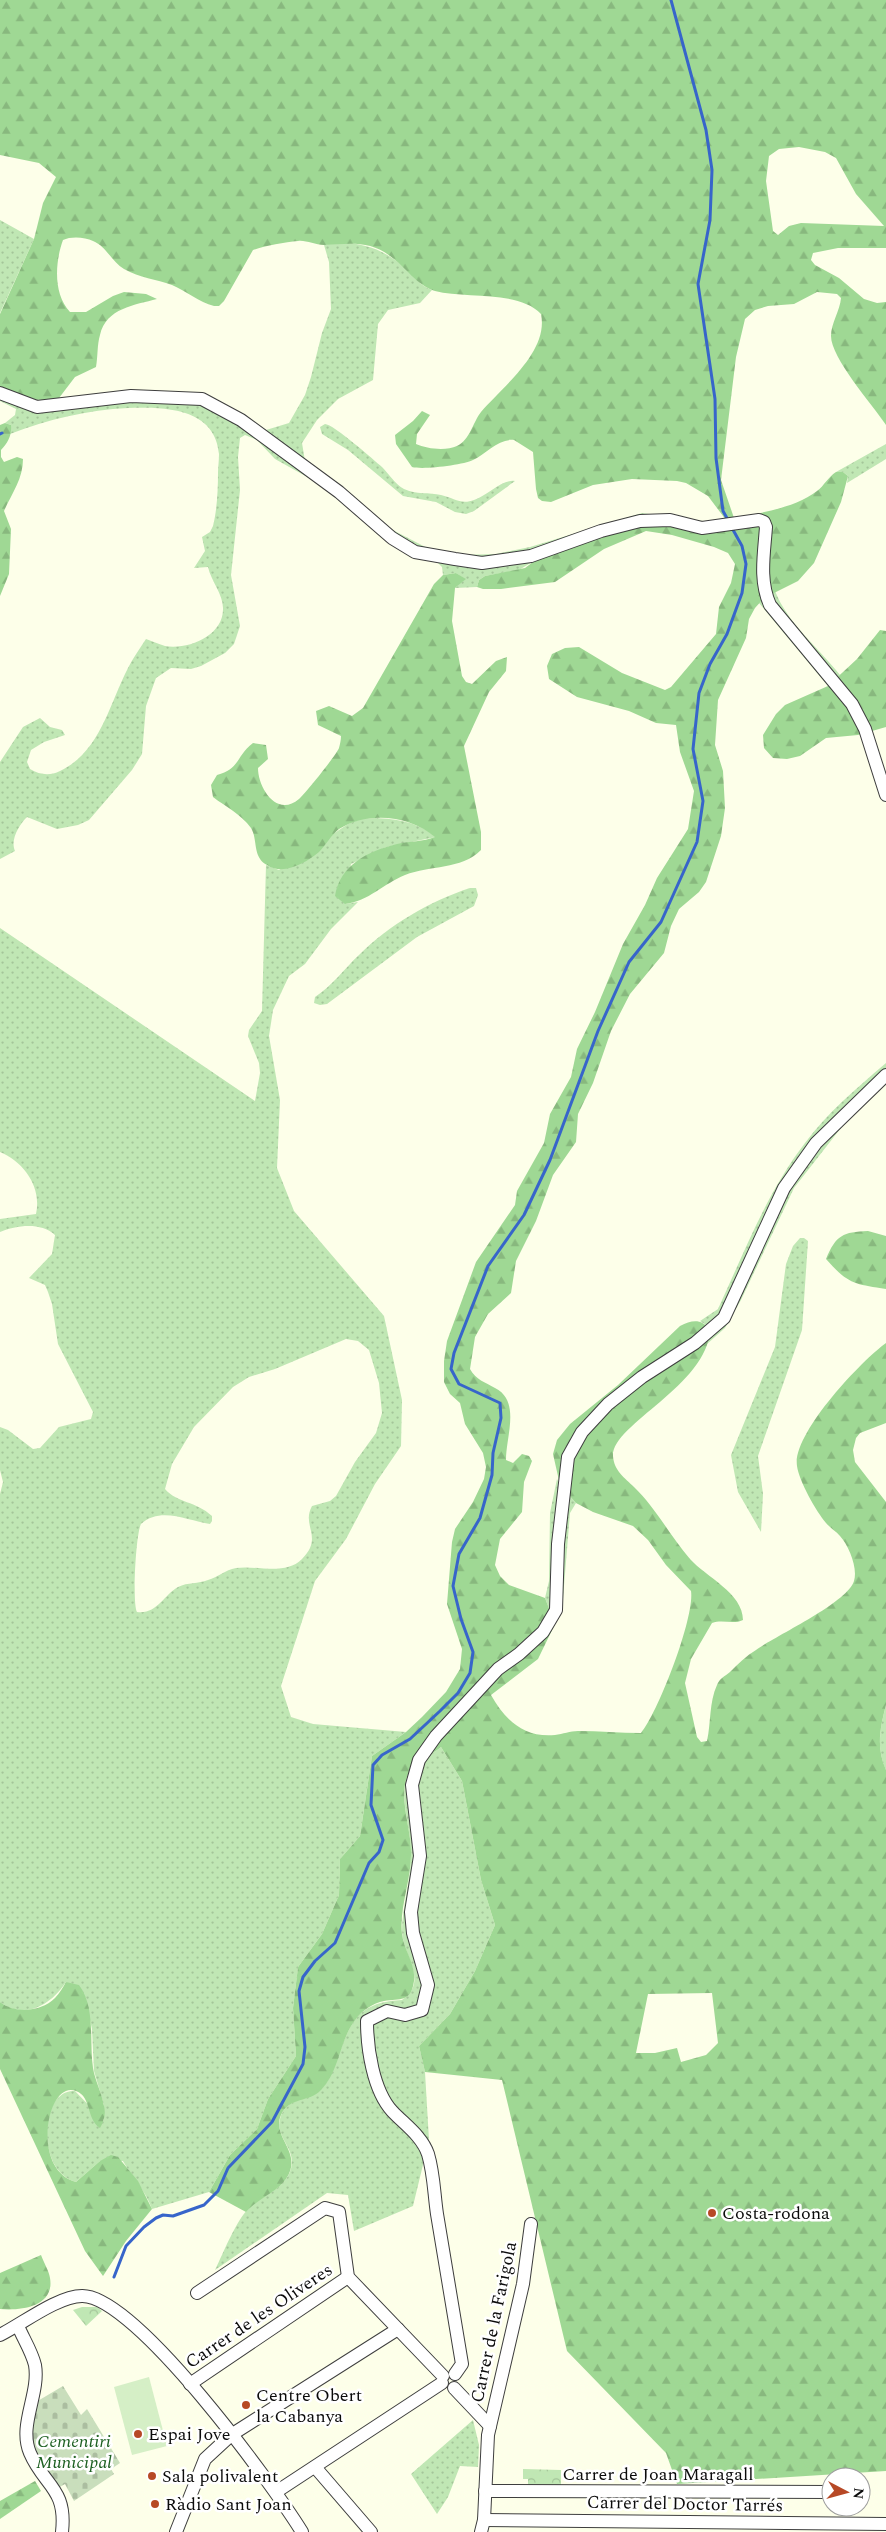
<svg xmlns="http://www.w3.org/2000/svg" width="886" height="2532" viewBox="0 0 886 2532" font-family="Spectral,serif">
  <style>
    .grass { fill: url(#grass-dots); fill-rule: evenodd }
    .forest { fill: url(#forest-firs); fill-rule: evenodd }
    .cemetery { fill: url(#cemetery-stones) }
    .park { fill: url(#park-crowns) }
    .pitch { fill: #d5efc6 }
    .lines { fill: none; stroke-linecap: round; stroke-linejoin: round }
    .stream { stroke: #3765ca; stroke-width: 3 }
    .street-casing { stroke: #3e3e3e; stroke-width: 14 }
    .street { stroke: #fff; stroke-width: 12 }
    .poi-dot { fill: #b74926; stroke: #fff; stroke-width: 2 }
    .labels { text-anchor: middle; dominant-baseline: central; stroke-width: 5; stroke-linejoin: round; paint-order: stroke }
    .poi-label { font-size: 18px; fill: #0b0b0b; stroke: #fff; text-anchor: start }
    .street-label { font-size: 18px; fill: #0b0b0b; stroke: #fff }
    .park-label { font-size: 18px; font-style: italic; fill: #1d6022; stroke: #fff }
  </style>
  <defs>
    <pattern id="grass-dots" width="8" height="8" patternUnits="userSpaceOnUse" patternTransform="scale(1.25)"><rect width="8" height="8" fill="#c0e7b4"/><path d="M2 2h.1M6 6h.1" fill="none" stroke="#a4c599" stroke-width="1.8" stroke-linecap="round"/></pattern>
    <pattern id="forest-firs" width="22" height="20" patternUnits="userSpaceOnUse" patternTransform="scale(1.25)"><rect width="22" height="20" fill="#9fd894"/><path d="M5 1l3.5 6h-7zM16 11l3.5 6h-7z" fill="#88b87e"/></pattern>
    <pattern id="cemetery-stones" width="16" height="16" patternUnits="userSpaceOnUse" patternTransform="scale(1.25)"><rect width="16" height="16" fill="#c9debc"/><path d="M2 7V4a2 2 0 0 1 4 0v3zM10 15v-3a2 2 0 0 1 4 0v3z" fill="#abbda0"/></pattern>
    <pattern id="park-crowns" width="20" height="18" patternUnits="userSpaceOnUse" patternTransform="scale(1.25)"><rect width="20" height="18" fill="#c0e7b4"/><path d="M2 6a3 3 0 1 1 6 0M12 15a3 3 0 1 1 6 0" fill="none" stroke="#a4c599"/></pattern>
  </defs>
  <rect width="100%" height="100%" fill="#fdffe9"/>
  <g class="grass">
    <path d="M0 220 34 239 0 313Z"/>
    <path d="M336 242C364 243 384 249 405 268 414 276 420 286 432 290L420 303 388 310 378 324 373 380 338 399 317 420 302 443 305 461 387 527 433 551 459 555 496 554 530 547 642 513 725 524 653 525 537 559 519 570 485 576 479 580 477 587 455 588 465 579 456 573 443 575 442 567 436 561 309 478 275 459 257 440 245 435 240 438 238 457 240 490 231 575 240 626 234 644 225 653 201 666 191 669 171 668 156 678 146 706 142 754 132 770 89 820 78 825 57 829 27 817C19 825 10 840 15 851L0 859V762L23 727 40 718 50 727 62 730 65 735 44 742 31 750 27 762 30 769C40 775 50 776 60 771 100 752 109 705 128 668 133 658 140 648 146 639 152 641 158 644 165 646 189 650 224 635 223 608 223 594 211 581 208 567L194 568 205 551 202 537 210 532 213 526C217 510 218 490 218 473 218 467 219 461 219 454 215 407 163 407 128 408 88 410 48 419 10 434L11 425 5 423 15 415 16 409 0 401V390L22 398 215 401 249 418 266 430 289 423 305 395 311 377 322 333 331 309 329 262 324 245Z"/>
    <path d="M325 424C333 424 374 460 382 467 389 474 395 484 404 489 416 495 429 492 441 495 454 498 461 505 474 500 487 496 502 479 515 481L474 511 466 514 455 512 436 502 403 496 348 450 322 434 320 427Z"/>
    <path d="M886 444V459L847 483 848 476 843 472H836Z"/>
    <path d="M775 591C788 624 818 647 840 675L828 686 759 603Z"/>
    <path d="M375 818C397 819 418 822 436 837L386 847 351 864 345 904 358 902 331 929 305 964 289 976 273 1010 269 1036 280 1100 277 1168 294 1211 384 1316 402 1400 401 1446 375 1484 346 1539 315 1581 281 1686 291 1717 313 1724 406 1732 372 1756 360 1836 340 1859 339 1895 322 1934 298 1967 293 2008 296 2056 268 2099 257 2129 230 2155 209 2192 152 2209C145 2189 132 2178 123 2161H100L76 2182C35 2171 40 2088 75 2091L104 2121V2105L94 2071 92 2029 85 1997 66 1982C52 2004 25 2021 0 2002V1494L3 1482 0 1470V1427L8 1430 33 1449 40 1448 59 1427 91 1419 93 1412 58 1344 52 1304 48 1292 45 1285 29 1278 52 1254 55 1235C41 1222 17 1225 0 1232V1219L36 1214C42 1187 24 1162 0 1152V928L255 1101 260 1073 259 1063 248 1036 249 1030 262 1011 266 865 279 870 348 824 361 819ZM346 1339 358 1341 369 1350 379 1383 382 1413 376 1433 355 1462 336 1496 330 1501 312 1506C301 1526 324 1537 302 1559 285 1576 258 1565 236 1568 225 1570 218 1577 208 1580 198 1584 188 1582 178 1587 164 1595 156 1615 137 1612 132 1603 136 1533 141 1524 161 1506 188 1521 210 1524L212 1521V1516C196 1501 177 1503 165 1489L172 1464 194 1427 233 1387 249 1377 275 1369Z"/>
    <path d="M470 888H476L478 895 474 906 417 937 327 1004 320 1005 314 1003 315 997C332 986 344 969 359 955 389 925 430 901 470 888Z"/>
    <path d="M886 1063V1082L851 1115 794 1188 741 1300 725 1328 707 1344 709 1337 706 1325 700 1321 718 1309C744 1253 767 1192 805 1143 827 1113 858 1087 886 1063Z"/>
    <path d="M800 1238H804L808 1241 802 1330 758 1456 763 1494 761 1532 738 1492 731 1455 775 1347 786 1264 793 1246Z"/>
    <path d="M557 1479 560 1485 576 1503 570 1513 563 1598 555 1624 545 1598 549 1581 550 1513Z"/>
    <path d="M886 1705V1770C876 1748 880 1728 886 1705Z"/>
    <path d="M441 1747 462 1781 481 1880 495 1925 475 1971 450 2014 419 2046 425 2072 429 2140 413 2206 354 2231 348 2195 327 2193 215 2270C224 2252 236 2220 250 2207 262 2196 279 2191 288 2176 302 2151 274 2139 280 2119 286 2096 309 2102 323 2087 329 2081 332 2072 335 2064 350 2025 355 2002 402 2000 430 1981 402 1955 402 1931 402 1906 411 1881 411 1855 412 1833 400 1802 406 1780 410 1765 430 1756 441 1747Z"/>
    <path d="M473 2420 479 2445 478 2467 460 2466 448 2497 437 2514 411 2474Z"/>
  </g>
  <g class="forest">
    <path d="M0 0H886V248H838L813 253 811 260 815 265 839 278 864 299 877 303 886 302V425C872 404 831 358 831 336 831 323 840 311 841 298L837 294 817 292 794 304 768 306 755 310 745 319 736 357 721 480 734 518C760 513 795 508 817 491 824 486 828 477 836 472H843L848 476 841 502 814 563 798 581 764 598 755 608 749 619 746 638 718 700 715 745 723 771 725 808 721 836 706 882 699 892 679 909 671 926 664 953 630 994 611 1031 593 1083 578 1114 576 1142 553 1175 536 1221 516 1261 511 1293 488 1314 475 1337 470 1369C476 1380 485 1382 495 1388 521 1401 506 1436 506 1460L513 1463 522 1454 529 1456 532 1461 524 1482 522 1512 500 1539 495 1565 500 1576 509 1585 545 1598 555 1624 538 1659 491 1695C505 1720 524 1738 555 1735 563 1734 570 1731 578 1731 599 1731 620 1733 641 1733 658 1713 695 1617 691 1591L666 1565 648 1540 633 1526 593 1512 576 1503 560 1485 553 1454 557 1440 570 1424 618 1385 680 1326C692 1320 701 1318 710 1330 707 1386 612 1424 613 1456 614 1471 625 1478 634 1487 656 1508 670 1536 690 1559 706 1577 743 1593 743 1620 733 1625 723 1619 712 1623L691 1659 685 1683 697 1737 701 1742 707 1741C711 1723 709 1702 717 1685 719 1679 725 1676 730 1672 738 1664 746 1656 756 1650 777 1635 847 1603 854 1581 858 1568 849 1546 840 1536 836 1531 830 1528 826 1523 816 1511 799 1481 797 1466 792 1434 861 1361 886 1343V1423L860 1433 856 1438 853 1450 855 1462 886 1502V1705C880 1728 876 1748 886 1770V2471L677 2484 666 2453 567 2351 502 2080 425 2072 419 2046 450 2014 475 1971 495 1925 481 1880 462 1781 441 1747C430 1756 410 1765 406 1780 400 1801 411 1830 411 1851 412 1879 399 1907 402 1934 404 1951 416 1964 414 1981 411 2003 400 1998 384 2001 373 2003 362 2011 356 2019 339 2040 340 2071 321 2090 309 2103 290 2096 281 2115 271 2138 304 2152 286 2179 276 2193 257 2199 246 2212L209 2192 230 2155 257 2129 268 2099 296 2056 293 2008 298 1967 322 1934 339 1895 340 1859 360 1836 372 1756 406 1732 422 1717 446 1692 460 1669 462 1649 447 1604 452 1542 455 1529 473 1502 484 1479 486 1467 483 1453 465 1424 460 1403 450 1394 444 1382V1361L447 1341 476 1262 515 1205 517 1191 544 1143 550 1114 571 1077 577 1049 595 1012 623 944 645 905 657 878 688 829 694 791 680 752 676 725 656 723 629 711 577 697 549 679 547 666 552 654 565 648 579 647 622 673 665 690 671 687 716 634 719 607 731 583 735 564 728 553 714 547 672 535 646 531 604 549 555 582 501 589H483L477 587 479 580 485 576 525 568 537 559 608 532 653 525 681 527 726 520 708 496 686 483 677 481 632 479 593 485 551 502 542 501 538 498 536 489 533 452 514 440C499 438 486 454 473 460 463 465 423 470 412 467L396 444 395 435 413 421 422 411 430 415 417 434 416 444C427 449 446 451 457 446 470 440 473 422 481 412 502 387 549 352 541 314 519 290 465 299 435 291 416 285 406 267 390 256 369 240 348 244 324 245 315 245 306 240 298 241 285 242 264 246 253 250L224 301 219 306H214C199 302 186 291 172 285 156 279 140 278 124 269 112 262 106 246 93 241 85 237 71 236 63 240 55 262 53 294 70 312H86L113 296 124 292 146 294 157 299C135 305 106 308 100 335 97 345 98 356 96 367L75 377 59 398 53 401 34 399 0 390V314L34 239 43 203 56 177 39 163 0 155ZM799 147 825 152 836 158 856 194 884 226 801 223 789 226 778 235 773 231 766 181 769 156 779 149ZM712 1993 718 2043 706 2055 681 2062 677 2048 655 2053H636L648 1994Z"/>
    <path d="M5 423 11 425C12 435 8 443 1 450V457L4 462 17 457 23 459C23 479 12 493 4 511L11 529 9 574 0 596V425Z"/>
    <path d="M456 573 466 579 455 588 452 621 462 676 466 682 472 684 496 661 507 657 506 671 489 692 464 746 481 832V850C461 870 430 865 405 875 383 884 369 901 345 904L335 896C340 865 368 851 397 844 410 841 423 842 435 837 410 815 367 811 339 829 331 835 326 845 319 852 306 863 283 876 267 865 252 857 258 839 251 828 241 814 226 807 213 797L211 785 217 775C240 769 236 756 253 743L266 745 268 759 258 768C258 788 277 818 299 799 305 794 337 754 339 748 340 744 341 740 341 736L318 725 316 711 329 706 352 716 363 708 434 584 443 575Z"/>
    <path d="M880 630 886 631V727L858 735 826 738 800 756 787 759 773 758 764 748 763 735 776 714 785 705 828 686 857 659Z"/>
    <path d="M868 1231 886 1236V1289C854 1284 848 1284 826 1259 836 1235 843 1232 868 1231Z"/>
    <path d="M66 1982 79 1985C96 2008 89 2041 93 2068 95 2081 102 2093 104 2106 106 2114 104 2121 100 2128 86 2119 92 2097 76 2091 47 2079 30 2170 76 2182L100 2161 111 2155 118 2157 138 2181 152 2209 126 2241 103 2276 85 2251 0 2069V2002C15 2014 41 2012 55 1998 60 1993 63 1987 66 1982Z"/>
    <path d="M41 2255C44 2263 49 2271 50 2278 55 2307 20 2311 0 2309V2273Z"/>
    <path d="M35 2481 41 2491 0 2519V2501Z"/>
  </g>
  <path class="cemetery" d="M63 2386 81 2415 87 2409 120 2463 111 2469 114 2474 74 2501 65 2484 58 2488 35 2450 30 2432 36 2402Z"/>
  <g class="park">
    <path d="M82 2307H97L102 2311 86 2326 73 2310Z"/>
    <path d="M523 2469 561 2470V2486H528V2479H523Z"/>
  </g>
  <path class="pitch" d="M149 2377 167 2446 132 2455 114 2387Z"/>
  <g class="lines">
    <g class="stream">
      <path d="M671 0 706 130 712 170 710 220 698 284 715 399 716 458 723 511 728 520"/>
      <path d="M0 434 2 433"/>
      <path d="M114 2277 126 2246 144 2227 156 2218 163 2215 173 2216 204 2205 218 2191 228 2168 272 2122 303 2064 305 2047 299 1991 303 1977 315 1961 335 1943 369 1863 379 1852 383 1840 371 1805 373 1765 382 1755 410 1739 440 1711 458 1693 470 1673 473 1652 461 1619 453 1586 459 1554 480 1518 492 1475 493 1453 501 1418 500 1403 459 1384 451 1369 454 1353 488 1266 524 1215 550 1160 598 1031 629 962 661 922 697 842 703 801 693 749 699 693 710 664 727 634 742 593 746 564 742 546 732 528"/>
    </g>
    <defs>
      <g id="street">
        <path d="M0 393 37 407 131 396 202 399 241 420 339 492 392 538 415 552 455 559 482 563 531 556 601 531 640 521 670 520 702 528 759 520 764 522 766 527C764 555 759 580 770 605L852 704 865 729 886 795"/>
        <path d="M197 2293 325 2208 339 2212 348 2277 443 2376"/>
        <path d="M18 2326C23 2338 32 2352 35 2365 40 2394 18 2425 30 2453 44 2486 67 2488 62 2532"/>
        <path d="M0 2335C22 2324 58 2296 82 2296 135 2295 273 2485 302 2532"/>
        <path d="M455 2374 462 2364C454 2314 445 2264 437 2214 434 2194 434 2174 428 2154 422 2136 404 2124 392 2111 373 2090 367 2048 367 2021L387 2011 405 2015 422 2010 428 1985 413 1933 411 1912 420 1856 412 1785 419 1760 436 1736 498 1669 519 1654 543 1632 556 1610 558 1544 568 1457 582 1432 608 1404 642 1377 695 1343 724 1318 784 1188 816 1143 886 1075"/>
        <path d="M190 2384 348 2277"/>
        <path d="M454 2388 490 2426"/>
        <path d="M315 2467 371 2532"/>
        <path d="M485 2491 831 2492"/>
        <path d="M276 2492 442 2383"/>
        <path d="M484 2520 886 2524"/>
        <path d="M176 2532 205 2459 231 2435 398 2329"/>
        <path d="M481 2532 484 2520 488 2435 523 2284 531 2224"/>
      </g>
    </defs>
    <use href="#street" class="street-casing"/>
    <use href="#street" class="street"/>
  </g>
  <g class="poi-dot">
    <circle cx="712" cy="2213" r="5"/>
    <circle cx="246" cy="2405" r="5"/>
    <circle cx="138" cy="2434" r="5"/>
    <circle cx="152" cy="2476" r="5"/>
    <circle cx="155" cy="2504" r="5"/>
  </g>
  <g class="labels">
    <g class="poi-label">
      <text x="722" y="2213">Costa-rodona</text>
      <text x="256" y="2395">Centre Obert<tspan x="256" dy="21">la Cabanya</tspan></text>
      <text x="148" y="2434">Espai Jove</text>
      <text x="162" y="2476">Sala polivalent</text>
      <text x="165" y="2504">Ràdio Sant Joan</text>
    </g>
    <g class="street-label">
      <text transform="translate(259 2316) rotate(-34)">Carrer de les Oliveres</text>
      <text transform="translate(494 2322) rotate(-78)">Carrer de la Farigola</text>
      <text x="658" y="2474">Carrer de Joan Maragall</text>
      <text transform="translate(685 2504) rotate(1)">Carrer del Doctor Tarrés</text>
    </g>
    <g class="park-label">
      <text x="74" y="2441">Cementiri<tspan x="74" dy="21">Municipal</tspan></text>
    </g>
  </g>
  <g transform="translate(846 2492) rotate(96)"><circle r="24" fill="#ffffff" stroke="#9d9d9d"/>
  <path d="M0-4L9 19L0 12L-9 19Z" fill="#b74926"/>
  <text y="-8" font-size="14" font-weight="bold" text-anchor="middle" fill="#0b0b0b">N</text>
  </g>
</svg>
